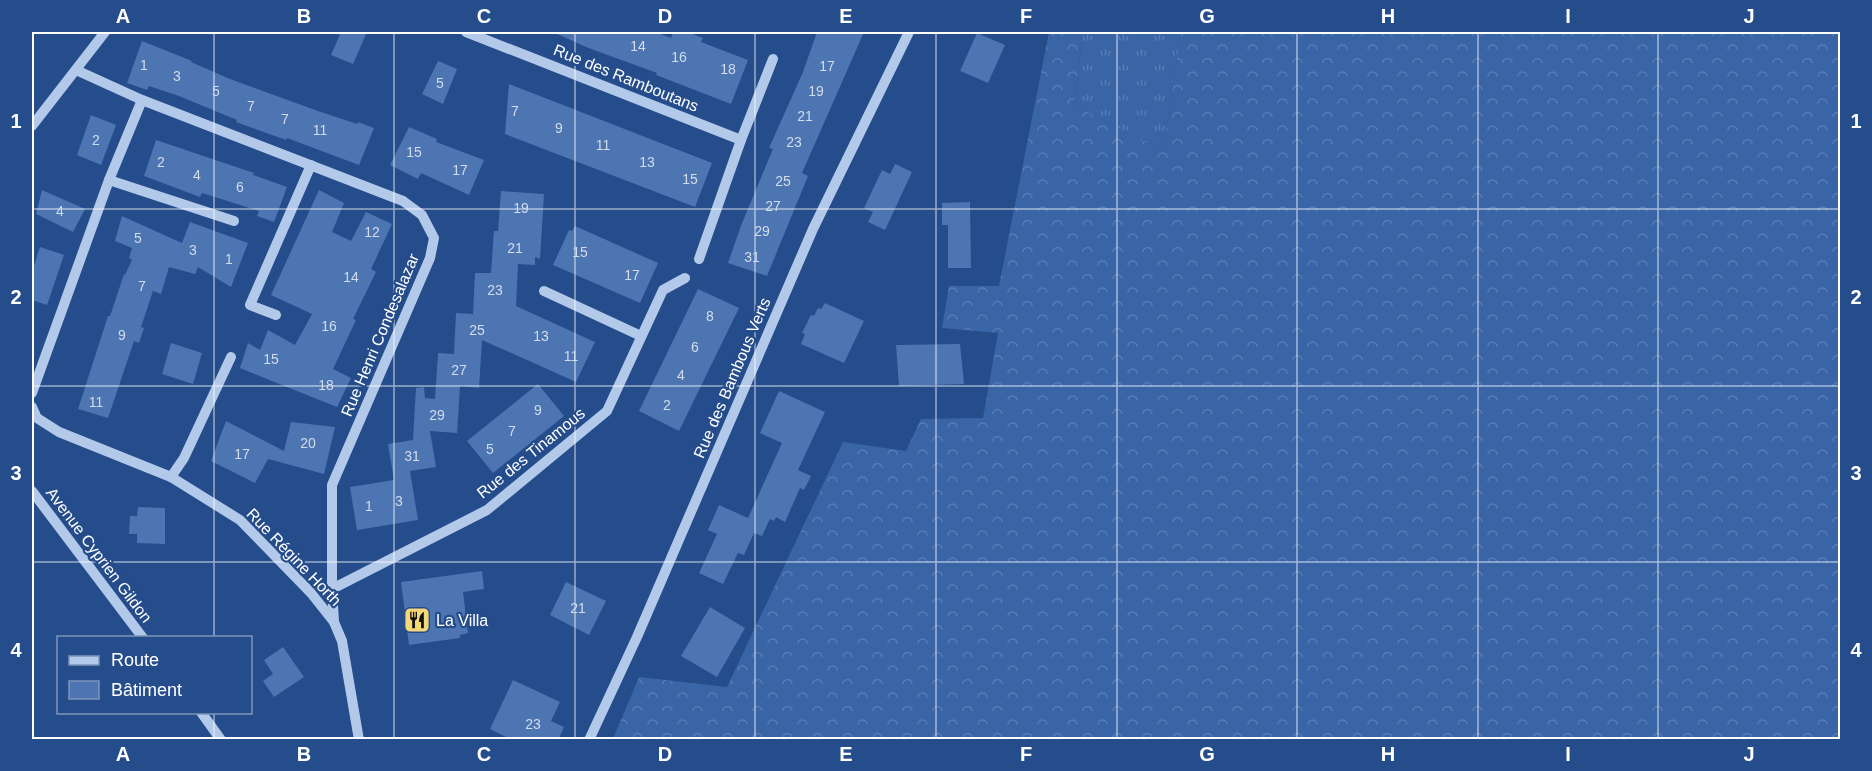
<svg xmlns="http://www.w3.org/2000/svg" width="1872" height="771" viewBox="0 0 1872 771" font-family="Helvetica,sans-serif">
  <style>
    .grass { fill: url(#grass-tufts) }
    .forest { fill: url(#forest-crowns) }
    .building { fill: #4d75b2 }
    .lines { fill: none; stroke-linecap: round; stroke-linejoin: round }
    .minor { stroke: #b3c9ea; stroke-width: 10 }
    .grid { fill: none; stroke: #fff; stroke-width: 1.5; stroke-opacity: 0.55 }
    .labels { text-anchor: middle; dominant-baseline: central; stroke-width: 4.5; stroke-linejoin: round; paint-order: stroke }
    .number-label { font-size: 14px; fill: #d2dcec }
    .street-label { font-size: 16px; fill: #fff; stroke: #254c8b }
    .poi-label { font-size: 16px; fill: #fff; stroke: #254c8b; text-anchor: start }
    .neatline { fill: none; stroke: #fff; stroke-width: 2 }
    .grid-label { font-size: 20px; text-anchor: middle; font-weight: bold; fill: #fff }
  </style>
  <defs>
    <pattern id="grass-tufts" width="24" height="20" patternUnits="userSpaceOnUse" patternTransform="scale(1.5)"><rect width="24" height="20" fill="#3965a7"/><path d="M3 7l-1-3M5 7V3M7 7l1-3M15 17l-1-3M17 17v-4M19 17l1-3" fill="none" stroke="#577cb4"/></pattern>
    <pattern id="forest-crowns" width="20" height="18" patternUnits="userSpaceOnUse" patternTransform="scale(1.5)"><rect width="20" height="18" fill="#3965a7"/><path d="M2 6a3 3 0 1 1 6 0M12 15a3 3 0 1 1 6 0" fill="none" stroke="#577cb4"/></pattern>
  </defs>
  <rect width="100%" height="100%" fill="#254c8b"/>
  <path class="grass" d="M1083 32H1181L1163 152 1074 105Z"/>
  <path class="forest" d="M1049 32H1083L1074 105 1163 152 1181 32H1840V739H613L639 677 727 687 843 442 906 451 921 419 983 418 998 333 942 328 949 286H999Z"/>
  <g class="building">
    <path d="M341 32H367L353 64 331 55Z"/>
    <path d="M553 32H655L671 38 673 32H687L703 38 701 42 748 60 731 104 656 75 657 73 586 47Z"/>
    <path d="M817 32H864L802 173 808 176 767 276 728 263 742 223 773 149 769 148 803 72Z"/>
    <path d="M977 33 1005 45 988 83 960 71Z"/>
    <path d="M142 41 192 61 191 62 230 79 318 111 357 124 358 122 374 128 359 165 287 138 286 140 236 122 237 120 179 96 149 86 147 90 127 83Z"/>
    <path d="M438 61 457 69 443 104 422 94Z"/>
    <path d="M509 84 712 163 695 207 505 134Z"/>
    <path d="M91 115 116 125 101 165 77 155Z"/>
    <path d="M409 127 437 139 436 142 484 160 469 195 421 173 418 179 390 165Z"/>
    <path d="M156 140 254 173 253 175 287 187 274 222 257 216 259 211 202 193 200 197 144 176Z"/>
    <path d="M895 164 912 172 885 230 868 222 873 212 864 208 882 170 890 174Z"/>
    <path d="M42 190 85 209 73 232 36 214Z"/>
    <path d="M319 190 344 203 332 232 351 241 366 212 392 224 371 269 376 272 353 319 356 320 333 369 351 378 337 407 240 368 248 343 260 350 268 330 295 345 312 314 271 295Z"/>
    <path d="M501 191 544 194 540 259 535 257V265L518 264 516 306 595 342 576 382 482 340 479 388 460 386 457 433 430 431 436 467 410 471 418 520 357 530 350 487 394 480 388 444 413 440 416 388 424 387 425 398 435 399 438 353 454 354 456 313 473 314 475 273H491L494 231H498Z"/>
    <path d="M970 202 971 268H948V225H942V203Z"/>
    <path d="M122 216 182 243 190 222 248 243 231 287 198 267 195 274 169 267 161 294 153 291 141 327 144 328 139 343 134 341 108 418 78 409 108 316H110L124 274 125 275 132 260 129 258 132 248 115 241Z"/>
    <path d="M575 226 658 263 640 303 553 265 569 230 572 231Z"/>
    <path d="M40 247 64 255 47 305 32 300V272Z"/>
    <path d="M698 289 739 308 679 431 639 411Z"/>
    <path d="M825 303 864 321 844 363 801 344 805 334 802 333 811 315 814 316 818 308 821 309Z"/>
    <path d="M171 343 202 353 193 384 162 374Z"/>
    <path d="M960 344 964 384 899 386 896 345Z"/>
    <path d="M538 384 564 416 493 473 467 441Z"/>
    <path d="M779 391 825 412 798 470 811 476 804 490 800 488 785 522 776 517 774 521 770 519 762 536 754 533 744 555 738 553 723 584 699 573 717 534 708 530 719 505 748 518 782 443 760 433Z"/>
    <path d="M226 421 284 451 291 422 335 427 324 474 268 459 255 483 211 461Z"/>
    <path d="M138 507 165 508V544L137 543V534H129L130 516H137Z"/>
    <path d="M482 571 484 589 463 592 468 633 460 635V638L409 645 401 582Z"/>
    <path d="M566 582 606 601 589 635 550 615Z"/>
    <path d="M710 607 745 628 717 677 681 656Z"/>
    <path d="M283 647 304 677 274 697 263 681 273 674 264 660Z"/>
    <path d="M513 680 560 702 551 721 564 727 558 740H512L490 729Z"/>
  </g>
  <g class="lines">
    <g class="minor">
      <path d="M466 32 741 140 699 259"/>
      <path d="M76 70 142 100 403 201 422 215 434 238 430 258 332 485V589L334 622"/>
      <path d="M32 126 105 32"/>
      <path d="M741 140 773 59"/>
      <path d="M109 180 234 221"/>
      <path d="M544 291 641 336"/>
      <path d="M276 315 250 305 311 165"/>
      <path d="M32 393 109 180 142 100"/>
      <path d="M32 407 37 418 59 432 171 477 240 520 311 593 334 622 342 641 359 740"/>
      <path d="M171 477 184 458 231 357"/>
      <path d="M32 491 143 638"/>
      <path d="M332 589 487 510 607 411 663 290 685 278"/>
      <path d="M201 712 221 740"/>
      <path d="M589 740 637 637 813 229 909 32"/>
    </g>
  </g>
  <path class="grid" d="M214 32V638M394 32V740M575 32V740M755 32V740M936 32V740M1117 32V740M1297 32V740M1478 32V740M1658 32V740M32 209H1840M32 386H1840M32 562H1840M214 712V740"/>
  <defs>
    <symbol id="restaurant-square" viewBox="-11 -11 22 22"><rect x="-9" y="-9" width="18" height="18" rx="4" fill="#f4d777" stroke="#254c8b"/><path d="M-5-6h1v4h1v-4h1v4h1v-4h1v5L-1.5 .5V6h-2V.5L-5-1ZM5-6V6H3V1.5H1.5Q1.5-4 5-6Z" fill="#111"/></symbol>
  </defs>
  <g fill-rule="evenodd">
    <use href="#restaurant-square" x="402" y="605" width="30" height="30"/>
  </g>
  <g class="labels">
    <g class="number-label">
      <text x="638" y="46">14</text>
      <text x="679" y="57">16</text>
      <text x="144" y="65">1</text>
      <text x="827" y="66">17</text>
      <text x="728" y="69">18</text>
      <text x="177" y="76">3</text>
      <text x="440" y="83">5</text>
      <text x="216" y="91">5</text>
      <text x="816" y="91">19</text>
      <text x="251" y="106">7</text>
      <text x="515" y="111">7</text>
      <text x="805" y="116">21</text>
      <text x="285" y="119">7</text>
      <text x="559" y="128">9</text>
      <text x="320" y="130">11</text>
      <text x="96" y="140">2</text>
      <text x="794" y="142">23</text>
      <text x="603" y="145">11</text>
      <text x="414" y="152">15</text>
      <text x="161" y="162">2</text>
      <text x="647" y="162">13</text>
      <text x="460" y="170">17</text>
      <text x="197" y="175">4</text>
      <text x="690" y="179">15</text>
      <text x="783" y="181">25</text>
      <text x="240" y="187">6</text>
      <text x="773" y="206">27</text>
      <text x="521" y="208">19</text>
      <text x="60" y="211">4</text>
      <text x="762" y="231">29</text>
      <text x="372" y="232">12</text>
      <text x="138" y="238">5</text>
      <text x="515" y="248">21</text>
      <text x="193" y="250">3</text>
      <text x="580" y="252">15</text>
      <text x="752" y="257">31</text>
      <text x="229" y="259">1</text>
      <text x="632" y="275">17</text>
      <text x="351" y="277">14</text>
      <text x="142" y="286">7</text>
      <text x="495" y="290">23</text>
      <text x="710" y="316">8</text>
      <text x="329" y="326">16</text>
      <text x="477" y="330">25</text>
      <text x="122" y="335">9</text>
      <text x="541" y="336">13</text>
      <text x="695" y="347">6</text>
      <text x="571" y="356">11</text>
      <text x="271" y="359">15</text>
      <text x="459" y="370">27</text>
      <text x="681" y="375">4</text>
      <text x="326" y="385">18</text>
      <text x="96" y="402">11</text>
      <text x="667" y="405">2</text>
      <text x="538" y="410">9</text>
      <text x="437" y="415">29</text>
      <text x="512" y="431">7</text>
      <text x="308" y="443">20</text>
      <text x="490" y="449">5</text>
      <text x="242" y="454">17</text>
      <text x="412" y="456">31</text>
      <text x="399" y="501">3</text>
      <text x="369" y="506">1</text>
      <text x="578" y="608">21</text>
      <text x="533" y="724">23</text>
    </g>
    <g class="street-label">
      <text transform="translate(626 78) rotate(22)">Rue des Ramboutans</text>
      <text transform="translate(380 335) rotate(-67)">Rue Henri Condesalazar</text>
      <text transform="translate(732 378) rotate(-67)">Rue des Bambous Verts</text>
      <text transform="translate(531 453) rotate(-39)">Rue des Tinamous</text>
      <text transform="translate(99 555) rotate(53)">Avenue Cyprien Gildon</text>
      <text transform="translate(294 557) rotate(46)">Rue Régine Horth</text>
    </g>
    <g class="poi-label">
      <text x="436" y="620">La Villa</text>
    </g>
  </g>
  <rect width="1872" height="771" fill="none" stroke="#254c8b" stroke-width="66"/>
  <rect x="57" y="636" width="195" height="78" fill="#254c8b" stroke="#7c94b9" stroke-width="1.5"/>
  <rect x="69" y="656" width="30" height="9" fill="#b3c9ea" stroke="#7c94b9" stroke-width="1.5"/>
  <text x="111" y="666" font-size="18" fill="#ffffff">Route</text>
  <rect x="69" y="681" width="30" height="18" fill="#4d75b2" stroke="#7c94b9" stroke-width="1.5"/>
  <text x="111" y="696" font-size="18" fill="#ffffff">Bâtiment</text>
  <rect x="33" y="33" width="1806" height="705" class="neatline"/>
  <g class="grid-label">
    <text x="123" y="23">A</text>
    <text x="304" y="23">B</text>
    <text x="484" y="23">C</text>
    <text x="665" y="23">D</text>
    <text x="846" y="23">E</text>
    <text x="1026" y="23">F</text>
    <text x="1207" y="23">G</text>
    <text x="1388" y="23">H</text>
    <text x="1568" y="23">I</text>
    <text x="1749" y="23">J</text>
    <text x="16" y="128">1</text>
    <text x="1856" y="128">1</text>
    <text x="16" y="304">2</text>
    <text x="1856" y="304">2</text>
    <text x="16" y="480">3</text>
    <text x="1856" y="480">3</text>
    <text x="16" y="657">4</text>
    <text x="1856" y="657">4</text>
    <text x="123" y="761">A</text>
    <text x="304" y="761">B</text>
    <text x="484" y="761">C</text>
    <text x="665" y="761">D</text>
    <text x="846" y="761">E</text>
    <text x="1026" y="761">F</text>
    <text x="1207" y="761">G</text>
    <text x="1388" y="761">H</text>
    <text x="1568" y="761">I</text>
    <text x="1749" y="761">J</text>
  </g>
</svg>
